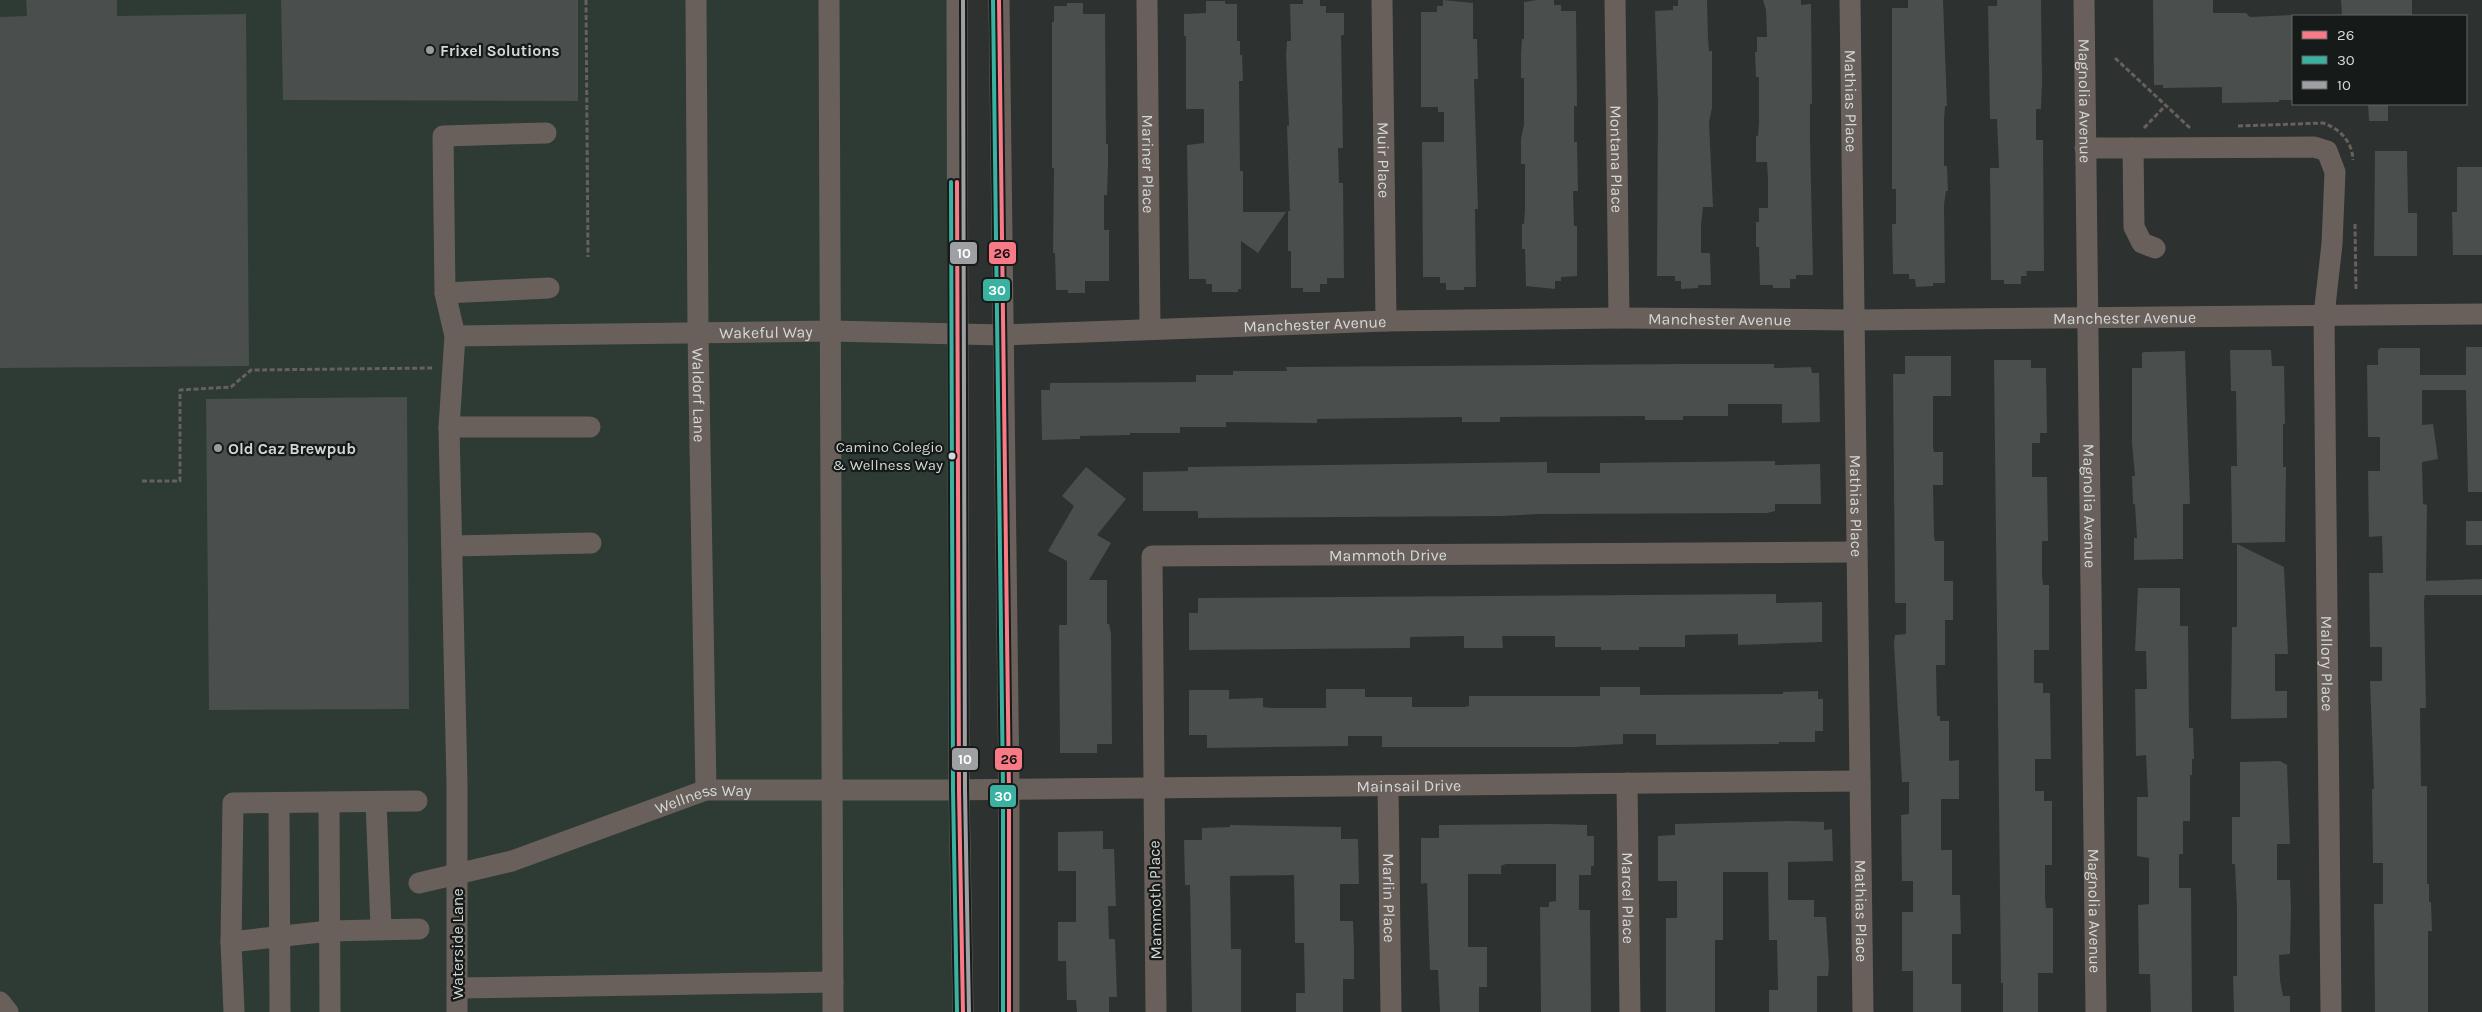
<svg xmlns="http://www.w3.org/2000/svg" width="2482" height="1012" viewBox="0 0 2482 1012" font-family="Karla,sans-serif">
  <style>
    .built { fill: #2d3b34 }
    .building { fill: #4a4e4c }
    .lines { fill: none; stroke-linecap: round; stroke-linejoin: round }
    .path { stroke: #66615d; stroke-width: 3; stroke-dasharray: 5 2.5; stroke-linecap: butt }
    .minor { stroke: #6a605b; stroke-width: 21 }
    .bus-1-casing { stroke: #161a18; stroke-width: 8 }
    .bus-2-casing { stroke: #161a18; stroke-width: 8 }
    .bus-3-casing { stroke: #161a18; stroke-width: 8 }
    .bus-1 { stroke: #f97a87; stroke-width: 4 }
    .bus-2 { stroke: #3ab2a1; stroke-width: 4 }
    .bus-3 { stroke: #9ea0a3; stroke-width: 4 }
    .poi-dot { fill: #999e9c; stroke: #161a18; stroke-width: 2 }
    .bus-dot { fill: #d3d8d6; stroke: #161a18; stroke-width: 2 }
    .labels { text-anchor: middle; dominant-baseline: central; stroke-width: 4.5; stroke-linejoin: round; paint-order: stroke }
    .bus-label { font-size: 15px; fill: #d3d8d6; stroke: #161a18; text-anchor: end }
    .poi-label { font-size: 16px; font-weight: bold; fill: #d3d8d6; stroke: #161a18; text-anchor: start }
    .street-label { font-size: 16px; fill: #d3d8d6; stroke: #161a18 }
    .line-badge { stroke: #161a18; stroke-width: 2 }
    .badge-label { font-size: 14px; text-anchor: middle; font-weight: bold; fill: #fff }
    .pale-badge-label { font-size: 14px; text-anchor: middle; font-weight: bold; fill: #111 }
  </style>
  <rect width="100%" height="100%" fill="#2d312f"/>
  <path class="built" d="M0 0H957L963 1012H0Z"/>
  <g class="building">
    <path d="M26 0H117V16L246 14 249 366 0 368V17L27 16Z"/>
    <path d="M281 0H578V101L283 100Z"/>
    <path d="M1303 0H1320V6H1326V13H1344V35H1341L1343 148H1338L1339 183H1343L1344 278H1327V284H1320V292H1303V288H1291V251H1288V211H1290L1287 126H1289L1286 55 1287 41H1291L1290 4H1303Z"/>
    <path d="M1443 0 1473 3V39H1477L1478 79H1474L1478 209H1475L1476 287H1464V290H1446V283H1440V277H1423L1422 142H1444V112H1438V107H1421V12H1437V6H1443Z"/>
    <path d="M1537 0H1554V5H1561V11H1576L1577 106H1574V142H1577L1578 191H1573L1574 226H1577V276L1561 277V281H1555V289L1526 286 1525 249H1522V224H1524L1525 209V164H1521V139L1524 124V78H1521V54L1522 39H1524V2Z"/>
    <path d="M1678 0H1707L1708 38 1709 51H1712V108L1709 122 1713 207H1703L1701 225V253H1710L1711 285H1698V288L1681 289V281H1675V276H1657L1658 105 1655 11 1673 10V6H1678Z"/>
    <path d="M1763 0H1801V5L1811 4 1812 104H1810V139L1813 275H1796V279H1790V288H1773V285H1760L1759 247H1756V222H1759V208H1768V179L1767 162H1756V136H1758L1759 122V77H1756L1755 52H1757V37H1767L1766 10Z"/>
    <path d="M1908 0H1943L1947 106H1945L1944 120V166H1947L1948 191H1946L1944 205 1945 283H1933V286L1916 287 1915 279H1909V274H1893L1892 224H1896V189H1892V8H1908Z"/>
    <path d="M1997 0H2041L2042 81 2041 109H2036V140H2043L2044 271H2026L2027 276H2021V284H2004V280H1991L1990 168H1999L1997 119H1990L1988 6H1997Z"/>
    <path d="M2153 0H2213V13H2246L2250 17 2293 15V100H2279V102L2222 103V87L2163 88V85H2154Z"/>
    <path d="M2341 0H2412V16H2342Z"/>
    <path d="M1206 1H1225V4H1237V41H1240V55H1242L1243 81H1239L1240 171H1243V212H1286L1258 253 1241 241V289H1238V292H1212V284H1206V279H1189L1187 145 1204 143V109H1186V36H1184V14L1206 13Z"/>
    <path d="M1067 3H1083V14H1105L1106 144H1108V167L1107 195H1104V230H1109V281H1085V293H1068V290H1056L1055 253H1053L1054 168H1052V22H1054V6H1067Z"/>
    <path d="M2368 104H2388V121H2369Z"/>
    <path d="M2375 151H2407L2408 213H2417V256H2374Z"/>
    <path d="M2457 167H2482V255H2453L2452 212H2457Z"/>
    <path d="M2466 347H2482V492H2468L2466 390H2422V425L2433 424 2438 459 2422 462 2423 504 2427 505 2426 581 2482 579V595H2425L2424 601 2426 708H2420L2421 786H2427V884H2429V902H2431L2432 931H2428V1012H2375L2374 904H2383V863H2373L2372 789H2374L2370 681H2382V647H2370L2369 573H2383L2382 536 2369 537 2368 471H2380V437H2368L2367 365H2378V350L2380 348H2420V375H2466Z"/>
    <path d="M2230 350H2271L2272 366H2284L2285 424H2283V467H2286L2285 542 2232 543 2231 466H2237L2236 391H2231Z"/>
    <path d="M2185 351 2190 504H2183V559L2134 560V538H2137L2135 504H2133L2132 476H2135L2132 443V368H2142V353L2144 352Z"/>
    <path d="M1905 356H1951V396H1933V447L1934 452H1943V485H1933L1934 536 1935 541H1944V581H1953V620H1945V665H1936L1937 716H1940V721H1949V761L1959 760V799H1941V850H1952V895H1960L1961 934H1952V984H1961V1012H1913V971H1902V912H1913V881H1902L1901 815 1909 814V782H1902L1894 644 1895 635 1906 634V603H1895L1893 374H1905Z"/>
    <path d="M1994 360H2031V368H2046L2047 433H2040V443H2032V477H2047L2048 541H2042V576L2043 585H2049V650H2034V683H2043V693H2050L2051 759H2035V791H2044V801H2052V865H2045V899L2046 908H2053V973H2038V1012H2003V983H2001Z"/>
    <path d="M1683 364H1774V368L1811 367 1812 373H1819L1820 422 1782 423V404H1728V416H1683V420H1645V416L1500 417V422H1462V417L1317 419V423L1226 422V427H1180V433H1130V435L1080 436V439L1042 440 1041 390H1050V383L1196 382V375H1233V371H1287L1286 367Z"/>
    <path d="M407 397 409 709 209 710 206 399Z"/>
    <path d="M1775 461V465L1820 464 1821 504H1775V511L1767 513 1538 514 1501 516 1198 518V511H1143V472L1188 471V467L1547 462V473H1600V463Z"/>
    <path d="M1086 467 1126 499 1097 535 1111 543 1089 580H1107V624H1109L1111 633 1112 744H1097V753H1060L1059 625H1067V561L1048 551 1074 506 1062 496Z"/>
    <rect x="2466" y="521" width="16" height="24"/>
    <path d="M2237 544 2284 567 2288 654H2275V691H2287V718L2231 719 2232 627H2237Z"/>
    <path d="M2138 588H2180V626H2188L2189 728H2193L2194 759H2192V775H2190V821H2183V854H2179V888H2191L2192 1012H2151L2150 974H2139L2138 905 2149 904V858L2137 856V797H2148L2146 755 2136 756 2135 689H2147L2146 651H2135Z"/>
    <path d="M1776 594V603L1822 602V642L1738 645V634L1685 635V647H1639V650H1601V647H1555V636H1502L1503 648H1464V636L1410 637V648L1189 650V613H1198V598Z"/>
    <path d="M1600 687H1640V695L1783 694V692L1818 691V699H1823V731H1815V742H1779V744L1656 745V734H1623V744L1574 747H1382V736H1348V746L1207 748V735H1189V690H1229V699L1263 698V707L1273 708H1326V689H1365V697H1412V707H1464L1469 706V696H1600Z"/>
    <path d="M2280 761 2287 765 2290 844H2277V880H2290L2291 908 2290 954 2279 955 2280 980 2283 996H2290V1012H2234L2233 976H2237V909L2235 864H2232V817H2240V762Z"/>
    <path d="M1792 821 1824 822V830L1832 829 1833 861 1788 862V900H1814V917H1826L1829 966 1828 976H1817V1012H1769V990H1778L1777 940H1769L1768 872H1723V940H1715V1012H1666V918H1677V881H1658V836L1675 835V824Z"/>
    <path d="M1551 824 1587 825V836H1594V866H1591V875H1579V910H1590L1591 1012H1541L1540 907H1549V902L1556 901V864H1506L1501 866V874H1468V947H1487V987H1479V1012H1440L1438 970H1430L1427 883 1421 884V838H1439V825Z"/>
    <path d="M1230 825 1341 827V839H1358L1359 884H1340V921H1353L1354 948V979H1343V1012H1296V993H1305L1304 943H1295L1294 875 1230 876 1231 949H1241V1012H1192L1190 885H1185L1184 840H1202V828L1230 827Z"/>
    <path d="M1103 831V849H1114L1116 906H1108L1109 939H1115L1117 997H1109V1012H1077L1076 1000H1067L1066 961H1058V922H1076V871H1058V832Z"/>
  </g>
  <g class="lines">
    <g class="path">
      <path d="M586 0 588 257"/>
      <path d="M2115 58 2190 128"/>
      <path d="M2238 126 2323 123C2340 129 2352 141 2353 160"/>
      <path d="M2144 128 2166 105"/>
      <path d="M2355 224 2356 290"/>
      <path d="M142 481H180V390L231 387 251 370 434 368"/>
    </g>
    <g class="minor">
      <path id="s1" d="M696 0 698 332 706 790"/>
      <path d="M829 0 833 1012"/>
      <path d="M957 0 959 790 963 1012"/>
      <path d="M999 0 1009 790V1012"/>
      <path id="s2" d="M1147 0 1150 329"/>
      <path id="s3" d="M1382 0 1386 321"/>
      <path id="s4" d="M1615 0 1619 318"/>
      <path id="s5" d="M1850 0 1863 1012"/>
      <path id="s6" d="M2084 0 2096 1012"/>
      <path d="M2085 148H2133"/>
      <path id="s7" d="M2155 248 2142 243 2134 227 2133 148 2314 147 2327 151 2335 172 2332 244 2324 315 2331 1012"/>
      <path d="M445 293 549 288"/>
      <path id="s8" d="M455 336 832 331 1003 335 1386 321 1619 318 1854 320 2482 314"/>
      <path d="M449 427H590"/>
      <path d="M452 546 591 543"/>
      <path id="s9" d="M1627 783 1630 1012"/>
      <path id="s10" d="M1388 786 1391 1012"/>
      <path d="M329 802 330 1012"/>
      <path d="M376 802 381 928"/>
      <path d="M279 803 280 1012"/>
      <path id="s11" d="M419 883 512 861 706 790H942L1860 781"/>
      <path d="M231 942 329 931 419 929"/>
      <path d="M457 988 833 982"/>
      <path d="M0 1002 8 1012"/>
      <path d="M234 1012 231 942 233 803 417 801"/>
      <path d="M457 1012V784L449 427 455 336 445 293 443 136 546 133"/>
      <path id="s12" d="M1156 1012 1152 556 1857 552"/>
    </g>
    <defs>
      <g id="bus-1">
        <path d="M999 0 1009 790V1012"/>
        <path d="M957 182 959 790 963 1012"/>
      </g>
      <g id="bus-2">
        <path d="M993 0 1003 790V1012"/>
        <path d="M951 182 953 790 957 1012"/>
      </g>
      <path id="bus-3" d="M963 0 965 790 969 1012"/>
    </defs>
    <use href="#bus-1" class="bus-1-casing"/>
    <use href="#bus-2" class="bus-2-casing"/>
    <use href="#bus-3" class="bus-3-casing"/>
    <use href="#bus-1" class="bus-1"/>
    <use href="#bus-2" class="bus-2"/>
    <use href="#bus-3" class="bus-3"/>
  </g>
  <g class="poi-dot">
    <circle cx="430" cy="50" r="5"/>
    <circle cx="218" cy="448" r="5"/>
  </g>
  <circle class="bus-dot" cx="952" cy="456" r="4.5"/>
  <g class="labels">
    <g class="bus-label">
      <text x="943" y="447">Camino Colegio<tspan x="943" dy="18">&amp; Wellness Way</tspan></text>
    </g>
    <g class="poi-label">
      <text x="440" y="50">Frixel Solutions</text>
      <text x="228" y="448">Old Caz Brewpub</text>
    </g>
    <g class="street-label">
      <text stroke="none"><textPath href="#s5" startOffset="101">Mathias Place</textPath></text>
      <text stroke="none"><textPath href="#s6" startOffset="101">Magnolia Avenue</textPath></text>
      <text stroke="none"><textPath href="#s4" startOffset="159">Montana Place</textPath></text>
      <text stroke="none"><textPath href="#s3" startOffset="160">Muir Place</textPath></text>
      <text stroke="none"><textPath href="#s2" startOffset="164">Mariner Place</textPath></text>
      <text stroke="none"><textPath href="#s8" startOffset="1670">Manchester Avenue</textPath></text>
      <text stroke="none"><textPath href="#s8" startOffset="1265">Manchester Avenue</textPath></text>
      <text stroke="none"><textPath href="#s8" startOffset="860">Manchester Avenue</textPath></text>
      <text stroke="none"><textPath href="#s8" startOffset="311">Wakeful Way</textPath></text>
      <text stroke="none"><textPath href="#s1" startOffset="395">Waldorf Lane</textPath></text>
      <text stroke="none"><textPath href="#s5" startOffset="506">Mathias Place</textPath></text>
      <text stroke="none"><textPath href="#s6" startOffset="506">Magnolia Avenue</textPath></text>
      <text stroke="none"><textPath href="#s12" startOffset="692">Mammoth Drive</textPath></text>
      <text stroke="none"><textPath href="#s7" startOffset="820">Mallory Place</textPath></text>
      <text stroke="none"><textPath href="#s11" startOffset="1005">Mainsail Drive</textPath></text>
      <text stroke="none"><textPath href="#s11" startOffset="298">Wellness Way</textPath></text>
      <text stroke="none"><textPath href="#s9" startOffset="115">Marcel Place</textPath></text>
      <text stroke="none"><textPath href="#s10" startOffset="112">Marlin Place</textPath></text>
      <text transform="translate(1155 900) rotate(-91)">Mammoth Place</text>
      <text stroke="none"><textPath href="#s5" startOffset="911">Mathias Place</textPath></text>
      <text stroke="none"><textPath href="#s6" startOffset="911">Magnolia Avenue</textPath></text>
      <text transform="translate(457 944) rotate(-90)">Waterside Lane</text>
    </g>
  </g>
  <g class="line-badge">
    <rect x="988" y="241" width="29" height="24" rx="5" fill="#f97a87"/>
    <rect x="949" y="241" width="29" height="24" rx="5" fill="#9ea0a3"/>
    <rect x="982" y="278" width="29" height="24" rx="5" fill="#3ab2a1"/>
    <rect x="994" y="747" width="29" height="24" rx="5" fill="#f97a87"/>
    <rect x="951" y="747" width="28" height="24" rx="5" fill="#9ea0a3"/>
    <rect x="989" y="784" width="28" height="24" rx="5" fill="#3ab2a1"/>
  </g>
  <g class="badge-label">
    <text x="964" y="258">10</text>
    <text x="997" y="295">30</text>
    <text x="965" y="764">10</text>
    <text x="1003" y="801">30</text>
  </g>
  <g class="pale-badge-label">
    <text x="1002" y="258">26</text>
    <text x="1009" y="764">26</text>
  </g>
  <rect x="2292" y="15" width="175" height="90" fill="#161a18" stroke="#626664"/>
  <rect x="2302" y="31" width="25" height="8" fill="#f97a87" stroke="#626664"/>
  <text x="2337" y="40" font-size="15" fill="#d3d8d6">26</text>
  <rect x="2302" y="56" width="25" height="8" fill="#3ab2a1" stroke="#626664"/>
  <text x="2337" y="65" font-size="15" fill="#d3d8d6">30</text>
  <rect x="2302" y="81" width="25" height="8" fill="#9ea0a3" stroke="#626664"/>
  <text x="2337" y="90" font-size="15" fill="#d3d8d6">10</text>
</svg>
